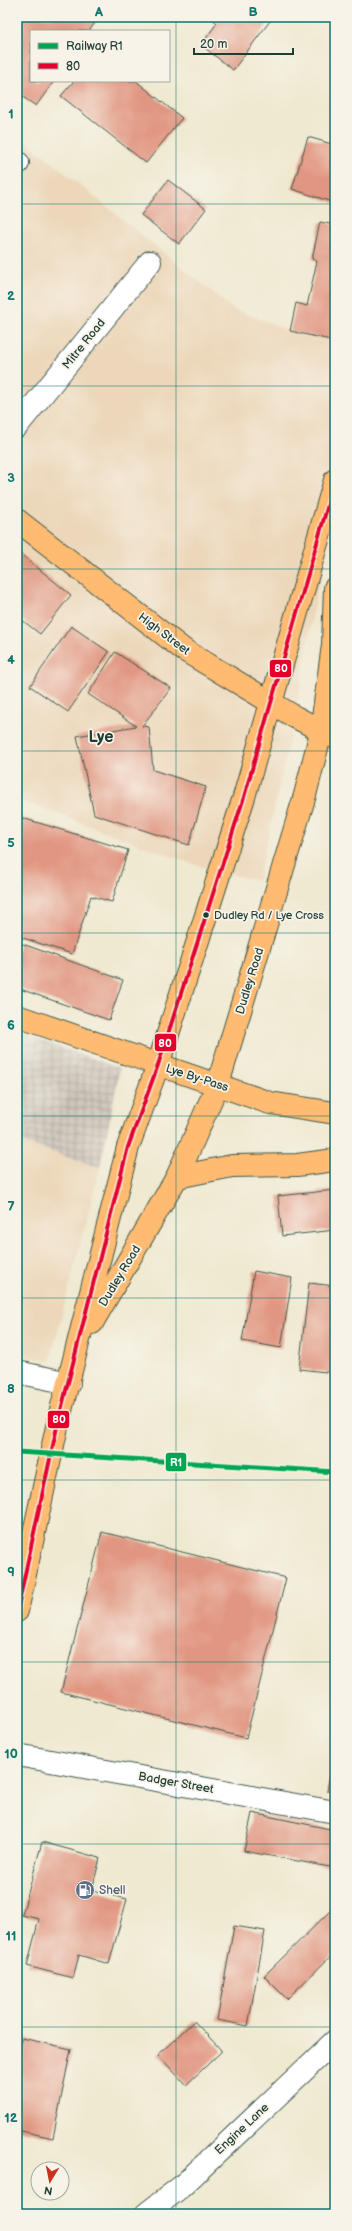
<svg xmlns="http://www.w3.org/2000/svg" width="352" height="2231" viewBox="0 0 352 2231" font-family="'Balsamiq Sans',sans-serif">
  <style>
    .built { fill: #ecd7ba }
    .industrial { fill: url(#industrial-grid) }
    .building { fill: #e19681 }
    .lines { fill: none; stroke-linecap: round; stroke-linejoin: round }
    .minor-casing { stroke: #3e574b; stroke-width: 24 }
    .highway-casing { stroke: #3e574b; stroke-width: 24 }
    .minor { stroke: #fff; stroke-width: 22 }
    .highway { stroke: #ffbb71; stroke-width: 22 }
    .bus-1-casing { stroke: #f7f3e8; stroke-width: 7 }
    .bus-1 { stroke: #e4002b; stroke-width: 4 }
    .rail-1-casing { stroke: #f7f3e8; stroke-width: 8 }
    .rail-1 { stroke: #00a651; stroke-width: 5 }
    .grid { fill: none; stroke: #0f766e; stroke-width: 1; stroke-opacity: 0.55 }
    .bus-dot { fill: #1f3d34; stroke: #f7f3e8; stroke-width: 1.5 }
    .labels { text-anchor: middle; dominant-baseline: central; stroke-width: 3.5; stroke-linejoin: round; paint-order: stroke }
    .bus-label { font-size: 11px; fill: #1f3d34; stroke: #f7f3e8; text-anchor: start }
    .street-label { font-size: 12px; fill: #1f3d34; stroke: #f7f3e8 }
    .service-label { font-size: 12px; fill: #4e5e75; stroke: #f7f3e8; text-anchor: start }
    .district-label { font-size: 16px; font-weight: bold; fill: #1f3d34; stroke: #f7f3e8 }
    .line-badge { stroke: #f7f3e8; stroke-width: 1.5 }
    .badge-label { font-size: 11px; text-anchor: middle; font-weight: bold; fill: #fff }
    .neatline { fill: none; stroke: #0f766e; stroke-width: 1.5 }
    .grid-label { font-size: 13px; text-anchor: middle; font-weight: bold; fill: #0f766e }
  </style>
  <defs>
    <pattern id="industrial-grid" width="8" height="8" patternUnits="userSpaceOnUse"><rect width="8" height="8" fill="#cbc2b8"/><path d="M0 4h8M4 0v8" fill="none" stroke="#a49f96"/></pattern>
  </defs>
  <rect width="100%" height="100%" fill="#f7f3e8"/>
  <filter id="ink" filterUnits="userSpaceOnUse"><feTurbulence type="fractalNoise" baseFrequency=".025" numOctaves="2"/><feDisplacementMap in="SourceGraphic" scale="8" xChannelSelector="R" yChannelSelector="G"/><feConvolveMatrix kernelMatrix="1 2 1 2 8 2 1 2 1" color-interpolation-filters="sRGB"/></filter>
  <filter id="wash" filterUnits="userSpaceOnUse"><feTurbulence type="fractalNoise" baseFrequency=".012" numOctaves="4" result="noise"/><feDisplacementMap in="SourceGraphic" scale="16" xChannelSelector="R" yChannelSelector="G"/><feGaussianBlur stdDeviation="0.9" result="paint"/><feColorMatrix in="noise" values="0 0 0 0 0 0 0 0 0 0 0 0 0 0 0 0 0 1.4 0 .05"/><feComposite in="paint" operator="in"/></filter>
  <g filter="url(#wash)">
    <rect width="100%" height="100%" fill="#efe9d0"/>
    <g class="built">
      <path d="M17 134 232 308 290 331 335 341V488L295 717 258 881 193 864 17 799Z"/>
      <path d="M17 1138 100 1168 50 1361 17 1355Z"/>
    </g>
    <path class="industrial" d="M17 1032 120 1068 100 1168 17 1140Z"/>
    <g id="blocks">
      <g class="building">
        <path d="M17 17H99L89 31H31V81H54L36 106 17 93Z"/>
        <path d="M210 17H273L233 70 201 45 217 23Z"/>
        <path d="M74 81H136L182 118 146 163 61 96Z"/>
        <path d="M308 137 335 145V203L292 189Z"/>
        <path d="M168 180 206 209 179 244 141 215Z"/>
        <path d="M320 222 335 225V341L290 331 296 303 307 306 317 261 312 259Z"/>
        <path d="M17 551 71 595 40 634 17 616Z"/>
        <path d="M71 626 109 652 68 712 30 686Z"/>
        <path d="M115 652 171 688 142 726 149 727 153 770 206 787 189 845 94 814 77 736 136 726 88 694Z"/>
        <path d="M19 817 128 850 112 902 91 896 72 954 17 936V824Z"/>
        <path d="M20 943 123 980 109 1020 17 988V953Z"/>
        <path d="M335 1190V1230L282 1236 278 1196Z"/>
        <path d="M254 1271 292 1278 281 1348 242 1341Z"/>
        <path d="M309 1283 335 1286V1373L299 1369Z"/>
        <path d="M102 1532 286 1578 246 1738 61 1692Z"/>
        <path d="M332 1765 335 1766V1792L327 1791Z"/>
        <path d="M252 1813 335 1830V1842L330 1867 244 1851Z"/>
        <path d="M42 1842 100 1858 92 1890 127 1899 109 1964 79 1955 73 1978 27 1966 39 1919 22 1915Z"/>
        <path d="M335 1906V1952L287 1999 264 1976Z"/>
        <path d="M234 1926 265 1931 248 2026 217 2020Z"/>
        <path d="M194 2021 222 2051 186 2085 158 2055Z"/>
        <path d="M22 2038 71 2049 53 2138 17 2130V2060Z"/>
      </g>
    </g>
  </g>
  <g filter="url(#ink)">
    <use href="#blocks" fill-opacity="0" stroke="#3e574b" stroke-width="1"/>
    <g class="lines">
      <defs>
        <g id="minor">
          <path d="M17 162 18 163"/>
          <path d="M17 426 150 262"/>
          <path d="M17 1372 69 1383"/>
          <path d="M17 1755 335 1812"/>
          <path d="M146 2214 182 2186 335 2041"/>
        </g>
        <g id="highway">
          <path d="M17 520 184 650 295 717 334 737"/>
          <path d="M17 1016 270 1103 335 1113"/>
          <path d="M177 1177 232 1166 297 1165 335 1160"/>
          <path d="M92 1323 177 1177 218 1084 305 795 321 732 333 645 335 588"/>
          <path d="M17 1611 58 1422 128 1147 158 1065 244 797 335 480"/>
        </g>
      </defs>
      <use href="#minor" class="minor-casing"/>
      <use href="#highway" class="highway-casing"/>
      <use href="#minor" class="minor"/>
      <use href="#highway" class="highway"/>
      <defs>
        <path id="bus-1" d="M17 1611 58 1422 128 1147 158 1065 244 797 335 480"/>
      </defs>
      <use href="#bus-1" class="bus-1-casing"/>
      <use href="#bus-1" class="bus-1"/>
      <defs>
        <path id="rail-1" d="M17 1452 335 1472"/>
      </defs>
      <use href="#rail-1" class="rail-1-casing"/>
      <use href="#rail-1" class="rail-1"/>
    </g>
  </g>
  <path class="grid" d="M176 17V2214M17 204H335M17 386H335M17 569H335M17 751H335M17 933H335M17 1116H335M17 1298H335M17 1480H335M17 1662H335M17 1844H335M17 2027H335"/>
  <defs>
    <symbol id="fuel-disc" viewBox="-11 -11 22 22"><circle r="9.5" fill="#5c6f8a" stroke="#f7f3e8"/><path d="M-5.5-6h7V0h2V4h1.3V-2.5L3-4.5l.8-.8L6-3V5H2.5V1h-1V6h-7ZM-4.2-4.7v3.2H.2V-4.7Z" fill="#fff"/></symbol>
  </defs>
  <g fill-rule="evenodd">
    <use href="#fuel-disc" x="74" y="1879" width="22" height="22"/>
  </g>
  <circle class="bus-dot" cx="206" cy="915" r="3.5"/>
  <g class="labels">
    <g class="bus-label">
      <text x="214" y="915">Dudley Rd / Lye Cross</text>
    </g>
    <g class="street-label">
      <text transform="translate(84 344) rotate(-51)">Mitre Road</text>
      <text transform="translate(164 634) rotate(37)">High Street</text>
      <text transform="translate(250 981) rotate(-73)">Dudley Road</text>
      <text transform="translate(197 1078) rotate(18)">Lye By-Pass</text>
      <text transform="translate(120 1276) rotate(-59)">Dudley Road</text>
      <text transform="translate(176 1783) rotate(10)">Badger Street</text>
      <text transform="translate(242 2129) rotate(-43)">Engine Lane</text>
    </g>
    <g class="service-label">
      <text x="99" y="1890">Shell</text>
    </g>
    <g class="district-label">
      <text x="101" y="737">Lye</text>
    </g>
  </g>
  <g class="line-badge">
    <rect x="269" y="659" width="23" height="19" rx="4" fill="#e4002b"/>
    <rect x="154" y="1033" width="23" height="19" rx="4" fill="#e4002b"/>
    <rect x="47" y="1410" width="23" height="19" rx="4" fill="#e4002b"/>
    <rect x="165" y="1452" width="22" height="20" rx="4" fill="#00a651"/>
  </g>
  <g class="badge-label">
    <text x="281" y="672">80</text>
    <text x="165" y="1047">80</text>
    <text x="59" y="1423">80</text>
    <text x="176" y="1466">R1</text>
  </g>
  <rect width="352" height="2231" fill="none" stroke="#f7f3e8" stroke-width="44"/>
  <rect x="30" y="30" width="140" height="52" fill="#f7f3e8" stroke="#a1aaa0"/>
  <rect x="38" y="43" width="20" height="6" fill="#00a651" stroke="#a1aaa0"/>
  <text x="66" y="50" font-size="12" fill="#1f3d34">Railway R1</text>
  <rect x="38" y="63" width="20" height="6" fill="#e4002b" stroke="#a1aaa0"/>
  <text x="66" y="70" font-size="12" fill="#1f3d34">80</text>
  <g transform="translate(50 2181) rotate(190)"><circle r="19" fill="#f7f3e8" stroke="#a1aaa0"/>
  <path d="M0-3L7 15L0 10L-7 15Z" fill="#c8321e"/>
  <text y="-6" font-size="11" font-weight="bold" text-anchor="middle" fill="#1f3d34">N</text>
  </g>
  <path d="M194 48v6h99v-6" fill="none" stroke="#1f3d34" stroke-width="2"/>
  <text x="200" y="48" font-size="12" fill="#1f3d34" stroke="#f7f3e8" stroke-width="3" paint-order="stroke">20 m</text>
  <rect x="22" y="22" width="308" height="2187" class="neatline"/>
  <g class="grid-label">
    <text x="99" y="16">A</text>
    <text x="253" y="16">B</text>
    <text x="11" y="118">1</text>
    <text x="11" y="300">2</text>
    <text x="11" y="482">3</text>
    <text x="11" y="664">4</text>
    <text x="11" y="847">5</text>
    <text x="11" y="1029">6</text>
    <text x="11" y="1211">7</text>
    <text x="11" y="1393">8</text>
    <text x="11" y="1576">9</text>
    <text x="11" y="1758">10</text>
    <text x="11" y="1940">11</text>
    <text x="11" y="2122">12</text>
  </g>
</svg>
